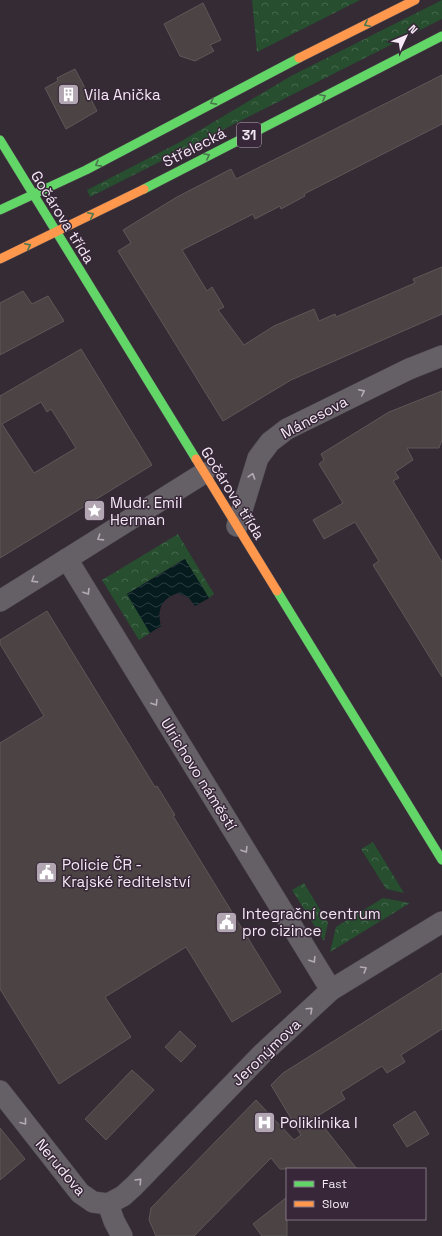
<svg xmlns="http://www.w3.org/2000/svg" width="442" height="1236" viewBox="0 0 442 1236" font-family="'Space Grotesk',sans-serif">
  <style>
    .park { fill: url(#park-crowns) }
    .water { fill: url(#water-waves) }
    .building { fill: #4b4344; stroke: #5f5858; fill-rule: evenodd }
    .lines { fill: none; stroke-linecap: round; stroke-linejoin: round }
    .street-casing { stroke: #4e474f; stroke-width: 22 }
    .fast-casing { stroke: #4e474f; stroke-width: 10 }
    .slow-casing { stroke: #4e474f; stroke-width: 10 }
    .street { stroke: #655f66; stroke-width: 21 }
    .fast { stroke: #63d668; stroke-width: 9 }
    .slow { stroke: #ff974d; stroke-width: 9 }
    .oneway { stroke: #4b764e }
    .oneway2 { stroke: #b4abb4 }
    .labels { text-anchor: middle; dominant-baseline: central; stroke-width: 3; stroke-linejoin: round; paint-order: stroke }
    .shield { fill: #372738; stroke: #bbafbc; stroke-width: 1 }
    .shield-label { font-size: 14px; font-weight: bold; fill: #f4e9f4 }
    .poi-label { font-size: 15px; fill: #f4e9f4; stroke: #372738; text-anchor: start }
    .street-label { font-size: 15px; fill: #f4e9f4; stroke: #372738 }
  </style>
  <defs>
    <pattern id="park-crowns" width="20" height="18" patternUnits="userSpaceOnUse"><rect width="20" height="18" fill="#264e2f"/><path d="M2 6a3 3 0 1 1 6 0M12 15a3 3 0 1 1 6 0" fill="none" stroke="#46684e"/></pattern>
    <pattern id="water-waves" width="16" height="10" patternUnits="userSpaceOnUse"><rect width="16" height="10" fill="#051b1e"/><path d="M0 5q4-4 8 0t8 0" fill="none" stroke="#2a3c3f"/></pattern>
  </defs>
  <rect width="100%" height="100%" fill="#342b34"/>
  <g class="park">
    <path d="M252 0H360L257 52Z"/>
    <path d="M442 0V19L90 197 87 190 180 142 291 76Z"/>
    <path d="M178 534 214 594 209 598 184 559 127 594 150 633 139 640 102 580Z"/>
    <path d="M373 842 404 893 386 889 361 849Z"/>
    <path d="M304 883 328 923 324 941 292 890Z"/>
    <path d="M383 898 410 903 330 952 336 927Z"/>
  </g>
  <path class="water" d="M185 559 209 598 195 606 189 598 178 593C161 599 157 609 161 626L150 633 127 594Z"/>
  <g class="building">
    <path d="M203 3 221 40 210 45 214 51 195 61 180 56 164 24Z"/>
    <path d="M75 69 97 111 66 129 45 88 58 81 57 78Z"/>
    <path d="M442 75V124L304 194 305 196 281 209 280 206 255 219 253 214 182 250 207 291 212 287 224 307 218 310 244 345 274 326 314 309 319 321 335 314 336 317 415 283 413 279 442 267V314L291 380 223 421 118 251 131 243 123 230 177 197 231 169 236 179Z"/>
    <path d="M23 291 32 304 48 296 64 321 0 355V303Z"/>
    <path d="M81 349 152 465 0 558V396ZM41 402 47 412 51 409 76 448 34 473 2 424Z"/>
    <path d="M442 391V440L439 448H407L413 460 395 472 399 478 393 481 442 562V677L373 565 379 561 355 522 324 539 313 520 343 503 319 464 324 460 321 454 389 412Z"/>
    <path d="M47 611 155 787 157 786 175 815 173 816 281 992 232 1022 186 947 105 997 131 1037 59 1084 0 989V743L44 716 0 644V640Z"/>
    <path d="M442 973V1029L401 1055 405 1062 387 1073 382 1066 341 1092 345 1099 316 1117 357 1169H280L271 1158 194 1236H156L149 1220 151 1208 256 1100 294 1140 301 1135 271 1085 283 1073Z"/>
    <path d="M180 1031 196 1046 181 1062 165 1047Z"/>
    <path d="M132 1070 154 1090 106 1140 85 1119Z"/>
    <path d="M415 1111 429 1134 407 1147 393 1125Z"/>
    <path d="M0 1128 25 1159 0 1180Z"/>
    <path d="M287 1197V1236H262L253 1224Z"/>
  </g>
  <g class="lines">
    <defs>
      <g id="street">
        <path d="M237 526 258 458 270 442 287 429 409 369 442 356"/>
        <path d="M67 559 331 990"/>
        <path d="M0 601 204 473"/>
        <path d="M0 1091 80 1193 93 1202 108 1204"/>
        <path d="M108 1204 123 1196 134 1186 262 1054 331 990 442 922"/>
        <path d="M108 1204 114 1221 122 1236"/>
      </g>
      <g id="fast">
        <path d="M0 140 196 459"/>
        <path d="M144 189 442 36"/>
        <path d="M0 210 86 170 299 58"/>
        <path d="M277 591 442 860"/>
      </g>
      <g id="slow">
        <path d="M299 58 415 0"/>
        <path d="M0 259 144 189"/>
        <path d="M196 459 277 591"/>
      </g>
    </defs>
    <use href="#street" class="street-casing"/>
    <use href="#fast" class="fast-casing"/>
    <use href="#slow" class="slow-casing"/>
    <use href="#street" class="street"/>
    <use href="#fast" class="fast"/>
    <use href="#slow" class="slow"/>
  </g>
  <defs><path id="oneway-chevron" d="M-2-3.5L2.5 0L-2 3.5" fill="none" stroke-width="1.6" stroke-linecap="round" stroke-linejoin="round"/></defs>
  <g class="oneway">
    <use href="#oneway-chevron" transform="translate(367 24) rotate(153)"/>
    <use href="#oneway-chevron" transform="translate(323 97) rotate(-27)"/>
    <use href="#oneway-chevron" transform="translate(213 102) rotate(152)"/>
    <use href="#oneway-chevron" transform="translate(207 156) rotate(-27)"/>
    <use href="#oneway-chevron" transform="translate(98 164) rotate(152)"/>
    <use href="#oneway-chevron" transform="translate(91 215) rotate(-26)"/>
    <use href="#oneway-chevron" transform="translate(28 246) rotate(-26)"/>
  </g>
  <g class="oneway2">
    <use href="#oneway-chevron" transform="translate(362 392) rotate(-26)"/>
    <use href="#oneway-chevron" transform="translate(252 476) rotate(-72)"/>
    <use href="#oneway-chevron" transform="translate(100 538) rotate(148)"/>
    <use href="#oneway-chevron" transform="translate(34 580) rotate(148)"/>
    <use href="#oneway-chevron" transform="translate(87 592) rotate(58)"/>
    <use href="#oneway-chevron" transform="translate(155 703) rotate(58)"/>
    <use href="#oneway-chevron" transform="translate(245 850) rotate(58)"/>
    <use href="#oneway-chevron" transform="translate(313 960) rotate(58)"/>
    <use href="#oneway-chevron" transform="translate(364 969) rotate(-31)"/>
    <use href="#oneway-chevron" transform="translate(310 1010) rotate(-43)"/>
    <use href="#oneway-chevron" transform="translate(24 1122) rotate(52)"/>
    <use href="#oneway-chevron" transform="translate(139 1181) rotate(-46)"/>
  </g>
  <defs>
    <symbol id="building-square" viewBox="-11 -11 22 22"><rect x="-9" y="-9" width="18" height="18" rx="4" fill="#b1a6b1" stroke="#372738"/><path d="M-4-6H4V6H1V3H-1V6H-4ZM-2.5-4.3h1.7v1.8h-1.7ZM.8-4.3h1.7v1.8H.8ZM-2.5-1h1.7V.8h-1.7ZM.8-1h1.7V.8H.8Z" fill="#fff"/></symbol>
    <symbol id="sight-square" viewBox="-11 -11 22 22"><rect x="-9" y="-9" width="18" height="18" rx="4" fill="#b1a6b1" stroke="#372738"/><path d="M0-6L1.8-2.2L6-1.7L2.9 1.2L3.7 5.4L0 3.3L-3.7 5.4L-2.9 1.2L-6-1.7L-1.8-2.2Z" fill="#fff"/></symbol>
    <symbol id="civic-square" viewBox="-11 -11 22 22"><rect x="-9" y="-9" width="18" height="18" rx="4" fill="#b1a6b1" stroke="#372738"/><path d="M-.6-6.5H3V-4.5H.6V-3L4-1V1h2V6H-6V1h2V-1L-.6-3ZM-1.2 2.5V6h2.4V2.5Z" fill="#fff"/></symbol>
    <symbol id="hospital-square" viewBox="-11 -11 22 22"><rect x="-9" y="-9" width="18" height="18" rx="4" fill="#b1a6b1" stroke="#372738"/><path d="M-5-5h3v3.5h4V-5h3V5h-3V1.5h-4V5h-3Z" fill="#fff"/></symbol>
  </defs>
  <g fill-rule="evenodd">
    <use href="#building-square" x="56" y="82" width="25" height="25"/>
    <use href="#sight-square" x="82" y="498" width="25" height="25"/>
    <use href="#civic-square" x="34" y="860" width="25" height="25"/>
    <use href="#civic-square" x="214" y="910" width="25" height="25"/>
    <use href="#hospital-square" x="252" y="1110" width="25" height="25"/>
  </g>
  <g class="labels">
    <rect class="shield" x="237" y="123" width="24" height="24" rx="3"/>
    <g class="shield-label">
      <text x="249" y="135">31</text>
    </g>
    <g class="poi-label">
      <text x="84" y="94">Vila Anička</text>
      <text x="110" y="502">Mudr. Emil<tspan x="110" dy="17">Herman</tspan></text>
      <text x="62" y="864">Policie ČR -<tspan x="62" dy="17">Krajské ředitelství</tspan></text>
      <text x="242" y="913">Integrační centrum<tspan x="242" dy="17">pro cizince</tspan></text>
      <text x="280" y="1122">Poliklinika I</text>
    </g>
    <g class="street-label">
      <text transform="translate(194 147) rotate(-27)">Střelecká</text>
      <text transform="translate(63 217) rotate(58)">Gočárova třída</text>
      <text transform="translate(314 417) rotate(-28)">Mánesova</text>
      <text transform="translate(233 493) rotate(58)">Gočárova třída</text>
      <text transform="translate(199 774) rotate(58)">Ulrichovo náměstí</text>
      <text transform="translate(266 1052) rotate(-44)">Jeronýmova</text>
      <text transform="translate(61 1167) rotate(50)">Nerudova</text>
    </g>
  </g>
  <rect x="286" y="1168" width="140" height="52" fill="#372738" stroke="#837583"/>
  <rect x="294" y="1181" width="20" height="6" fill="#63d668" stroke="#837583"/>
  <text x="322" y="1188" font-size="12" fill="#f4e9f4">Fast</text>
  <rect x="294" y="1201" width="20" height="6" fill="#ff974d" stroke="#837583"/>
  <text x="322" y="1208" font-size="12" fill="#f4e9f4">Slow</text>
  <g transform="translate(406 36) rotate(46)" stroke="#372738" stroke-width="3" paint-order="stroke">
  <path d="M0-3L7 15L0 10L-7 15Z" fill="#f4e9f4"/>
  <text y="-6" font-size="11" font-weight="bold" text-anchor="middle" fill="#f4e9f4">N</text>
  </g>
</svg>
